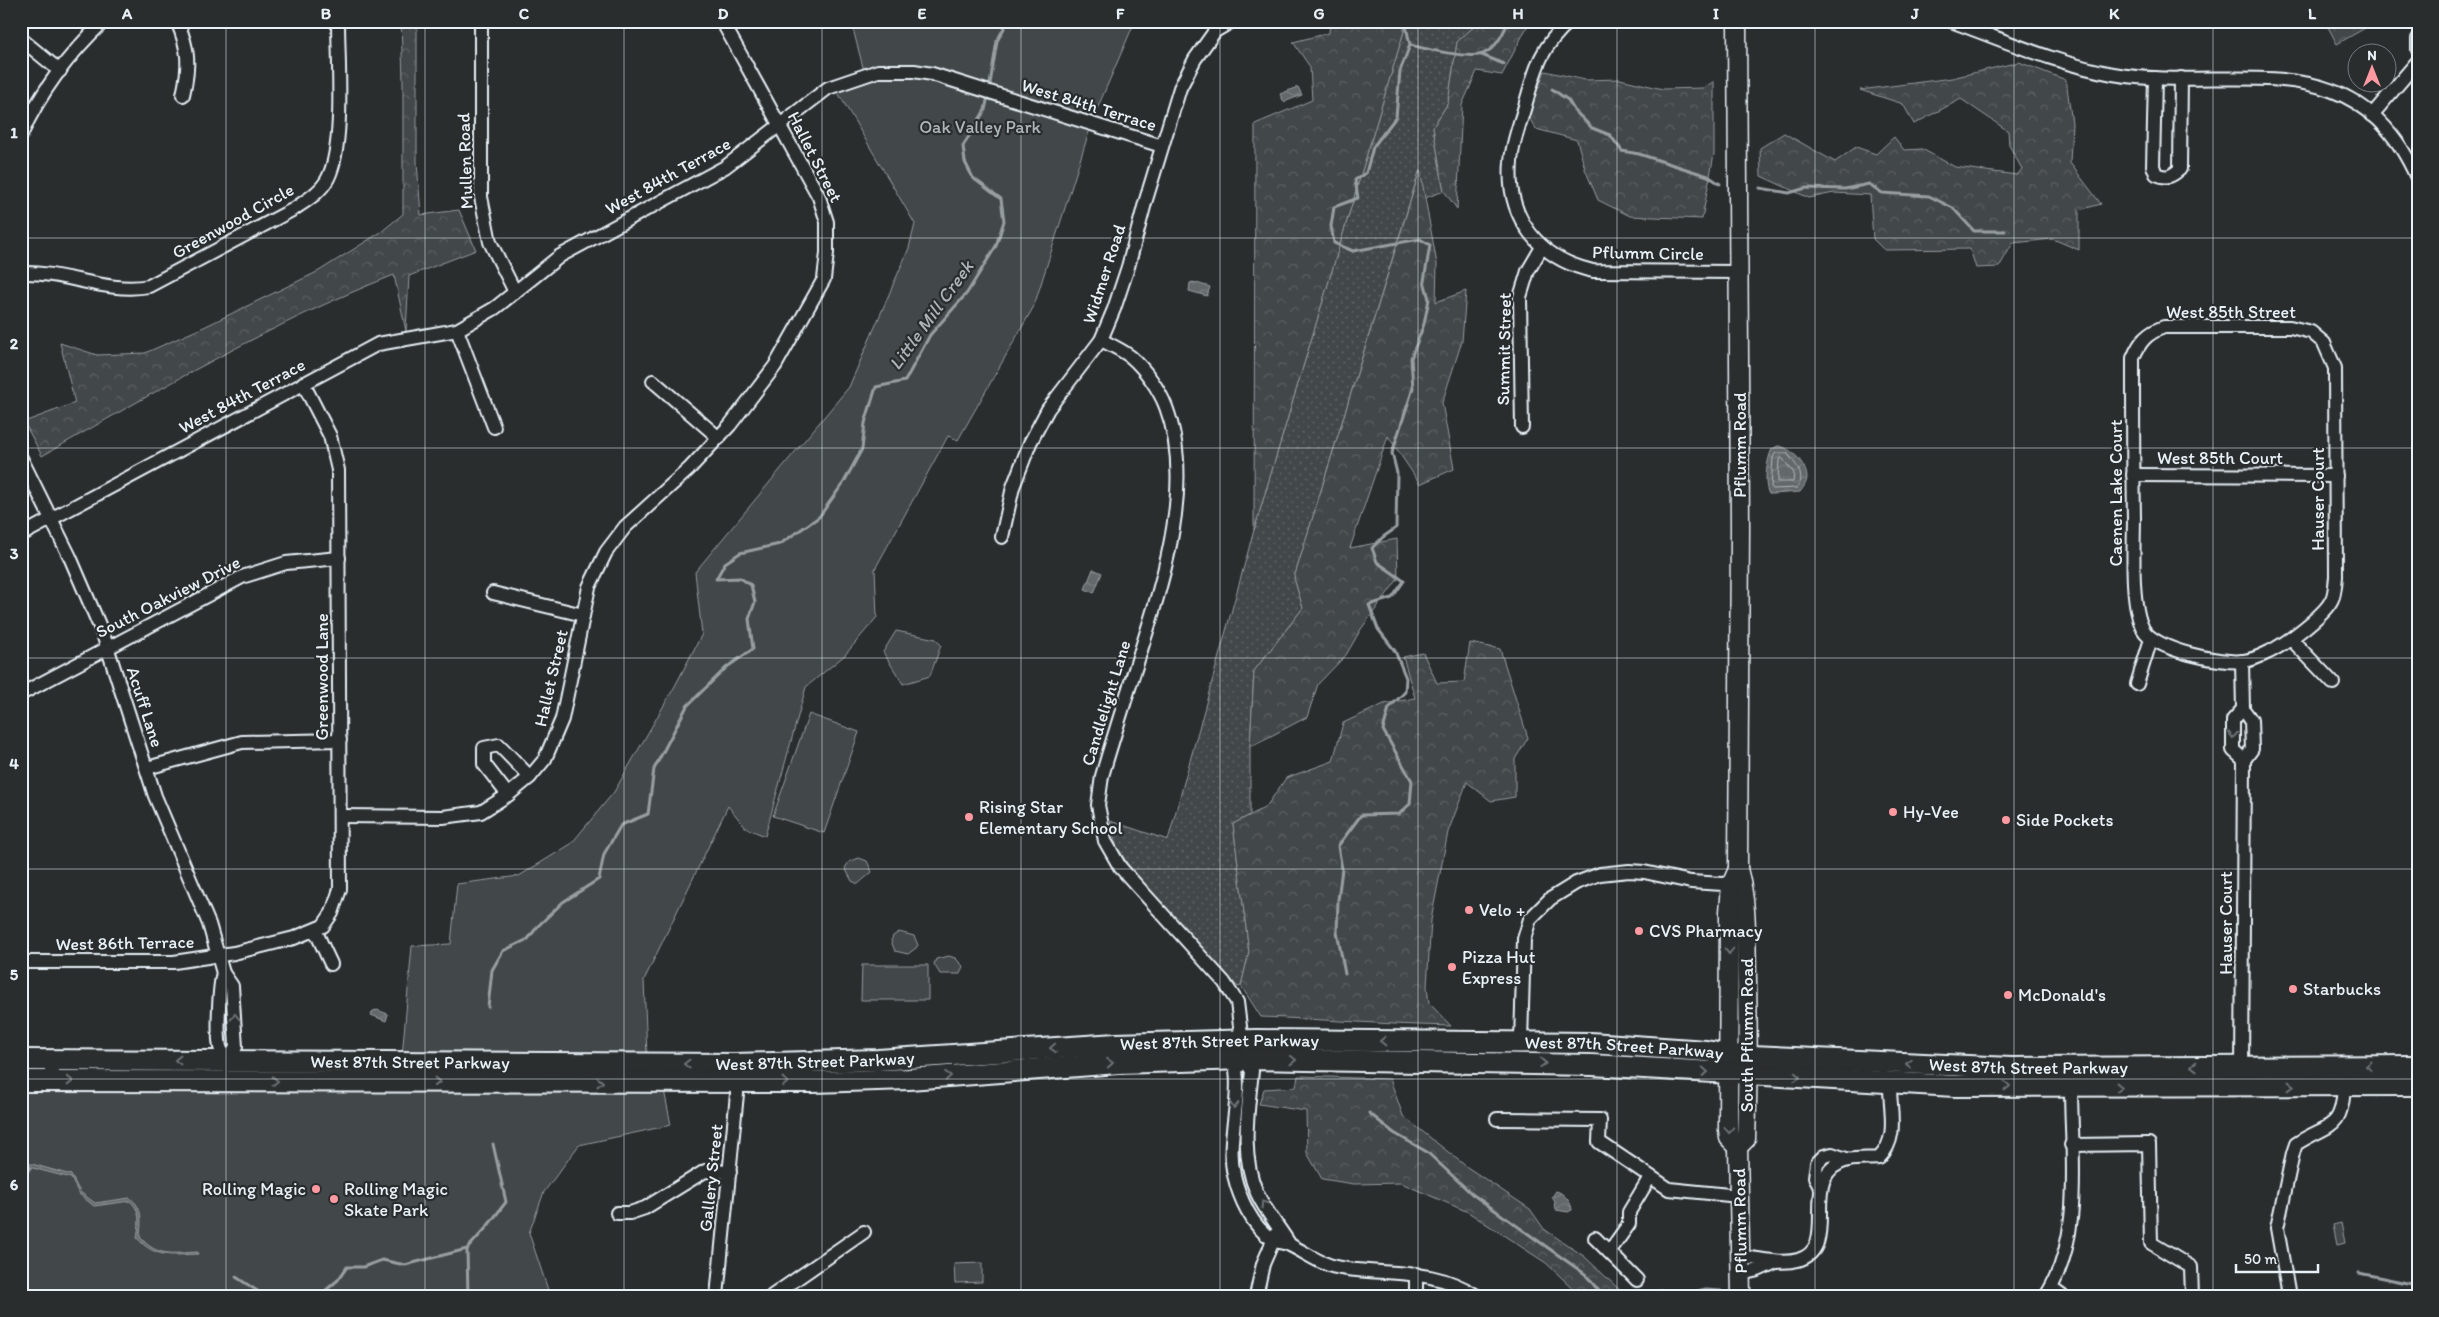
<svg xmlns="http://www.w3.org/2000/svg" width="2439" height="1317" viewBox="0 0 2439 1317" font-family="Itim,sans-serif">
  <style>
    .grass { fill: url(#grass-dots); stroke: #959ca0 }
    .forest { fill: url(#forest-crowns); stroke: #959ca0 }
    .green { fill: #424648; stroke: #959ca0 }
    .water { fill: url(#water-waves); stroke: #989fa3 }
    .lines { fill: none; stroke-linecap: round; stroke-linejoin: round }
    .shore { stroke: #b3bac0; stroke-width: 1 }
    .stream { stroke: #989fa3; stroke-width: 3 }
    .minor-casing { stroke: #e8f1f8; stroke-width: 16 }
    .secondary-casing { stroke: #e8f1f8; stroke-width: 21 }
    .primary-casing { stroke: #e8f1f8; stroke-width: 24 }
    .minor { stroke: #2a2d2e; stroke-width: 12 }
    .secondary { stroke: #2a2d2e; stroke-width: 18 }
    .primary { stroke: #2a2d2e; stroke-width: 20 }
    .oneway { stroke: #6c7275 }
    .grid { fill: none; stroke: #e8f1f8; stroke-width: 1; stroke-opacity: 0.55 }
    .poi-dot { fill: #ff9aa2; stroke: #2a2d2e; stroke-width: 2 }
    .labels { text-anchor: middle; dominant-baseline: central; stroke-width: 4.5; stroke-linejoin: round; paint-order: stroke }
    .street-label { font-size: 18px; fill: #e8f1f8; stroke: #2a2d2e }
    .park-label { font-size: 18px; fill: #aeb5ba; stroke: #2a2d2e }
    .poi-label { font-size: 18px; fill: #e8f1f8; stroke: #2a2d2e; text-anchor: start }
    .water-label { font-size: 19px; font-style: italic; fill: #acb3b9; stroke: #2a2d2e }
    .neatline { fill: none; stroke: #e8f1f8; stroke-width: 2 }
    .grid-label { font-size: 16px; text-anchor: middle; font-weight: bold; fill: #e8f1f8 }
  </style>
  <defs>
    <pattern id="grass-dots" width="8" height="8" patternUnits="userSpaceOnUse" patternTransform="scale(1.25)"><rect width="8" height="8" fill="#424648"/><path d="M2 2h.1M6 6h.1" fill="none" stroke="#5d6163" stroke-width="1.8" stroke-linecap="round"/></pattern>
    <pattern id="forest-crowns" width="20" height="18" patternUnits="userSpaceOnUse" patternTransform="scale(1.25)"><rect width="20" height="18" fill="#424648"/><path d="M2 6a3 3 0 1 1 6 0M12 15a3 3 0 1 1 6 0" fill="none" stroke="#5d6163"/></pattern>
    <pattern id="water-waves" width="16" height="10" patternUnits="userSpaceOnUse" patternTransform="scale(1.25)"><rect width="16" height="10" fill="#63686b"/><path d="M0 5q4-4 8 0t8 0" fill="none" stroke="#797e81"/></pattern>
  </defs>
  <rect width="100%" height="100%" fill="#2a2d2e"/>
  <filter id="ink" filterUnits="userSpaceOnUse"><feTurbulence type="fractalNoise" baseFrequency=".02" numOctaves="2"/><feDisplacementMap in="SourceGraphic" scale="10" xChannelSelector="R" yChannelSelector="G"/><feConvolveMatrix kernelMatrix="1 2 1 2 8 2 1 2 1" color-interpolation-filters="sRGB"/></filter>
  <g filter="url(#ink)">
    <path class="grass" d="M1407 21H1480L1457 42 1448 103 1433 127 1444 191 1425 198 1419 172 1294 578 1303 608 1254 671 1250 747V815L1233 824 1249 952 1241 986 1238 987 1132 871 1116 845 1110 821 1168 840 1254 530Z"/>
    <g class="forest">
      <path d="M401 21H417V162L421 215 459 210 476 250 409 276 406 331 394 275C271 323 157 391 42 456L24 422 75 403 60 343 97 355 145 353 204 327 319 271 381 232 403 214V81Z"/>
      <path d="M1330 21H1407L1254 530 1255 124 1312 100 1310 67 1293 42 1329 33Z"/>
      <path d="M1480 21H1530L1502 75 1477 71 1462 105 1457 209 1444 191 1433 127 1448 103 1457 42Z"/>
      <path d="M2242 21H2362L2367 27 2337 44 2328 27Z"/>
      <path d="M2019 62 2066 80 2072 123 2070 163 2101 204 2079 210V250L2053 239 2013 243 1999 267 1976 268 1970 249 1884 250 1873 239 1870 195 1834 193 1809 198 1761 176 1760 148 1784 133 1835 162 1856 147 1876 154 1894 137 1904 150 1922 149 1955 167 2017 175 2022 169 2009 145 2008 131 1961 99 1914 124 1903 104 1860 90 1952 78Z"/>
      <path d="M1545 71 1585 80 1620 79 1663 89 1704 88 1714 81V154L1702 219 1630 216 1598 200 1585 169 1577 140 1536 129 1527 115Z"/>
      <path d="M1420 170 1437 264 1436 302 1466 291 1462 341 1442 403 1454 469 1420 484 1388 436 1350 548 1397 539 1398 579 1361 629 1346 655 1318 684 1307 717 1250 747 1254 671 1303 608 1294 578Z"/>
      <path d="M1470 643 1500 649 1528 738 1515 759V797L1491 801 1467 782 1448 832 1431 920 1427 987 1429 1003 1451 1026C1387 1025 1324 1019 1261 1017L1241 986 1249 952 1233 824 1266 807 1286 778 1333 761 1343 723 1384 704 1415 698 1403 657 1423 653 1437 683 1464 682Z"/>
      <path d="M1298 1076 1390 1079 1403 1116 1467 1167 1530 1209 1544 1229 1585 1257 1626 1296H1581L1546 1263 1468 1212 1401 1183 1354 1184 1322 1179 1307 1153 1306 1111 1259 1104 1264 1089 1296 1087Z"/>
      <path d="M1662 1289 1681 1296H1642Z"/>
    </g>
    <g class="green">
      <path d="M851 21H1135L1094 116 1034 306 958 440 948 436 875 569 877 617 845 655 806 687 765 836 746 828 728 806 644 980 647 1056H402L412 946 451 944 457 884 519 876 571 844 614 792 675 686 702 634 695 572 849 387 909 248 915 224 837 91 866 79Z"/>
      <path d="M896 631 936 639 941 645 930 676 903 684 883 652Z"/>
      <path d="M809 714 859 732 824 833 773 816Z"/>
      <path d="M859 858 867 861 872 872 858 884 852 881 845 868 849 862Z"/>
      <path d="M899 932 914 936 918 945 916 948 908 954 895 951 891 941 893 936Z"/>
      <path d="M949 956 955 958 963 966 960 974H940L934 964 936 959Z"/>
      <path d="M862 965H928V1000H861Z"/>
      <path d="M664 1090 671 1125 579 1145 544 1192 529 1233 550 1296H21V1091Z"/>
      <path d="M2341 1223 2345 1243 2337 1245 2333 1225Z"/>
      <path d="M982 1263V1282L955 1283 954 1264Z"/>
    </g>
    <g class="water">
      <path d="M1298 87 1302 95 1284 102 1280 94Z"/>
      <path d="M1193 282 1210 287 1207 296 1189 291 1190 283Z"/>
      <path d="M1778 446C1791 447 1806 464 1807 477 1807 483 1803 488 1800 492L1772 494H1769C1763 484 1767 459 1772 449Z"/>
      <path d="M1093 569 1102 573 1094 593 1085 589Z"/>
      <path d="M377 1010 388 1014 386 1021 371 1015 373 1011Z"/>
      <path d="M21 1161 71 1175 80 1192 95 1203 130 1198C144 1208 141 1222 140 1237 158 1258 173 1253 198 1252V1254C172 1255 156 1259 137 1238 139 1224 142 1212 130 1201L94 1206 79 1194 71 1178 21 1165Z"/>
      <path d="M1556 1191C1563 1192 1572 1203 1572 1210L1568 1212 1556 1210 1554 1207 1555 1202 1552 1197Z"/>
    </g>
    <g class="lines">
      <g class="shore">
        <path d="M1776 453H1787C1795 464 1807 475 1797 488L1773 489 1771 487 1773 458Z"/>
        <path d="M1782 458 1794 473 1793 482H1778L1779 460Z"/>
      </g>
      <g class="stream">
        <path d="M1410 45C1425 49 1469 59 1483 54 1497 48 1503 33 1509 21"/>
        <path d="M1482 55 1504 64"/>
        <path d="M1552 89 1568 100 1574 110 1592 128 1610 135 1622 151 1639 154 1708 176 1720 184"/>
        <path d="M989 90 997 41 1008 21"/>
        <path d="M1760 188 1789 193 1806 188 1845 189 1869 184 1882 193 1929 196 1953 208 1974 231H2005"/>
        <path d="M1345 974 1337 932 1338 900 1342 869 1338 846 1361 815 1399 814 1410 804 1412 781 1383 730 1389 708 1405 692 1406 678 1395 651 1378 629 1369 605 1392 598 1404 581 1377 562 1372 548 1383 537 1396 528 1397 473 1392 453 1413 388 1411 358 1424 324 1429 299 1424 281 1430 245 1420 239 1353 251 1334 243 1331 226 1334 207 1358 198 1355 180 1366 173 1373 147 1396 117 1400 71 1410 45 1405 21"/>
        <path d="M488 1007 492 970 503 951 528 939 538 926 563 902 599 879 604 854 621 825 648 814 654 769 687 706 727 667 753 649 749 619 755 602 751 585 740 578 716 579 725 563 740 553 780 544 819 517 844 482 862 449 865 423 876 387 905 381 930 335 967 293 996 246 1004 221 1001 199 973 178 965 162 963 146 985 110 988 96"/>
        <path d="M1369 1113 1394 1133 1427 1152 1472 1194 1585 1274 1603 1296"/>
        <path d="M21 1183 30 1167"/>
        <path d="M2359 1273 2412 1284"/>
        <path d="M236 1277 265 1296"/>
        <path d="M1765 1292 1774 1296"/>
        <path d="M319 1296 338 1280 347 1267H363L382 1260 405 1265 467 1249"/>
        <path d="M468 1296 467 1249 486 1228 506 1202 493 1144"/>
        <path d="M1679 1296 1706 1290 1721 1291"/>
      </g>
      <defs>
        <g id="minor">
          <path d="M177 21C189 49 190 65 183 95"/>
          <path d="M481 21V197L490 242 515 292"/>
          <path d="M1570 21C1540 47 1535 70 1525 106 1520 124 1512 143 1511 162 1506 218 1539 259 1593 271L1739 272"/>
          <path d="M1951 21C2004 40 2057 64 2113 74 2232 94 2356 36 2418 180"/>
          <path d="M21 39 60 71"/>
          <path d="M2418 39V50"/>
          <path d="M2155 78 2153 166 2156 174C2167 179 2172 176 2180 169L2181 78"/>
          <path d="M2372 115 2418 61"/>
          <path d="M21 135C40 93 70 53 104 21"/>
          <path d="M21 273C65 271 106 294 149 286L294 209C307 200 321 192 328 178 345 145 338 61 338 21"/>
          <path d="M2164 327H2290L2311 332 2324 343 2335 368 2336 577C2335 584 2335 593 2332 599 2326 614 2284 645 2269 652 2261 656 2253 660 2244 661 2222 664 2154 650 2143 629 2130 603 2134 546 2134 517 2133 464 2133 411 2133 358 2140 341 2147 333 2164 327Z"/>
          <path d="M457 330 494 427"/>
          <path d="M1101 340C1111 345 1122 350 1131 357 1145 369 1159 389 1166 407 1196 486 1161 586 1137 663 1125 701 1113 738 1102 776L1098 805 1105 841 1120 867 1224 982 1237 1002 1244 1059 1252 1071C1248 1111 1240 1155 1257 1193 1265 1211 1280 1228 1290 1245"/>
          <path d="M653 381 719 438"/>
          <path d="M1522 427 1520 297 1528 271 1542 247"/>
          <path d="M21 458 70 557 103 634 155 796 209 924 223 973 232 986 236 1047 227 1060"/>
          <path d="M2133 475 2336 476"/>
          <path d="M21 535 378 344 457 330 495 308 560 256 725 167 828 88 878 71H914L932 74 1162 146"/>
          <path d="M1002 537 1013 487 1030 443 1048 409 1101 340 1114 309 1128 267 1145 203 1180 88 1195 59 1215 31 1232 21"/>
          <path d="M493 593 583 615"/>
          <path d="M2291 639 2333 683"/>
          <path d="M2242 661 2243 709 2251 720 2252 749 2244 760 2242 1073"/>
          <path d="M2137 684 2151 639"/>
          <path d="M21 694 242 577 286 563 339 558"/>
          <path d="M2243 709 2233 720V750L2244 760"/>
          <path d="M147 768 242 742 340 740"/>
          <path d="M508 795 484 764V748L499 745 530 777"/>
          <path d="M341 816 443 817 481 812 508 795 530 777 545 759 562 719 589 587 606 552 625 527 689 469 730 425 775 366 824 279 827 253V222L819 197 722 21"/>
          <path d="M315 930 331 964"/>
          <path d="M21 962H174L234 953 294 938 323 926 332 913 340 889 338 470 330 436 303 383"/>
          <path d="M223 973C219 987 217 1033 220 1047 222 1054 227 1058 226 1066"/>
          <path d="M1521 1041 1524 939 1530 919 1550 899 1576 883 1600 874 1629 871 1644 872 1691 882 1739 885"/>
          <path d="M1244 1059 1236 1070C1241 1104 1226 1140 1234 1175 1239 1197 1252 1227 1272 1239 1277 1243 1285 1242 1290 1245 1308 1254 1321 1265 1341 1268 1391 1276 1432 1267 1477 1296"/>
          <path d="M1497 1119 1600 1120 1599 1142 1669 1189 1739 1196"/>
          <path d="M2071 1145 2149 1144 2151 1243 2191 1267 2192 1296"/>
          <path d="M1821 1188 1815 1177 1817 1163 1824 1156 1832 1154 1849 1160"/>
          <path d="M617 1213H630L645 1208 705 1171 730 1172"/>
          <path d="M1595 1238 1609 1252"/>
          <path d="M1741 1257C1759 1258 1780 1265 1798 1260 1844 1247 1794 1174 1848 1160 1857 1158 1869 1159 1879 1158 1900 1137 1889 1109 1890 1082"/>
          <path d="M1416 1274V1296"/>
          <path d="M1741 1274 1758 1270 1776 1262"/>
          <path d="M1637 1280 1609 1252 1629 1224V1212L1650 1177"/>
          <path d="M2051 1288 2062 1296"/>
          <path d="M717 1296 737 1094 736 1077"/>
          <path d="M772 1296 864 1232"/>
          <path d="M1256 1296 1263 1264 1276 1234"/>
          <path d="M2046 1296C2084 1237 2071 1154 2071 1087"/>
          <path d="M2289 1296 2277 1228 2293 1153 2296 1144C2328 1123 2342 1132 2344 1086"/>
        </g>
        <g id="secondary">
          <path d="M1737 21 1740 527 1738 869C1748 905 1746 942 1747 979 1748 1032 1748 1086 1746 1139L1738 1147"/>
          <path d="M1738 869 1731 885 1729 912 1728 1130 1729 1138 1738 1147"/>
          <path d="M1738 1147 1741 1296"/>
        </g>
        <g id="primary">
          <path id="s1" d="M21 1060 735 1064 878 1060 1116 1044 1256 1040 1590 1043 1706 1051 1729 1055 2011 1068 2418 1066"/>
          <path d="M21 1081 813 1082 909 1079 1118 1063 1244 1059 1592 1065 1955 1086 2418 1085"/>
        </g>
      </defs>
      <use href="#minor" class="minor-casing"/>
      <use href="#secondary" class="secondary-casing"/>
      <use href="#primary" class="primary-casing"/>
      <use href="#minor" class="minor"/>
      <use href="#secondary" class="secondary"/>
      <use href="#primary" class="primary"/>
    </g>
    <defs><path id="oneway-chevron" d="M-2-3.5L2.5 0L-2 3.5" fill="none" stroke-width="1.6" stroke-linecap="round" stroke-linejoin="round" transform="scale(1.25)"/></defs>
    <g class="oneway">
      <use href="#oneway-chevron" transform="translate(2233 735) rotate(91)"/>
      <use href="#oneway-chevron" transform="translate(1729 951) rotate(90)"/>
      <use href="#oneway-chevron" transform="translate(235 1017) rotate(-92)"/>
      <use href="#oneway-chevron" transform="translate(1383 1041) rotate(-180)"/>
      <use href="#oneway-chevron" transform="translate(1053 1048) rotate(176)"/>
      <use href="#oneway-chevron" transform="translate(178 1060) rotate(180)"/>
      <use href="#oneway-chevron" transform="translate(1293 1060) rotate(1)"/>
      <use href="#oneway-chevron" transform="translate(1110 1063) rotate(-4)"/>
      <use href="#oneway-chevron" transform="translate(1543 1063) rotate(2)"/>
      <use href="#oneway-chevron" transform="translate(687 1064) rotate(-180)"/>
      <use href="#oneway-chevron" transform="translate(1909 1064) rotate(-177)"/>
      <use href="#oneway-chevron" transform="translate(2194 1066) rotate(179)"/>
      <use href="#oneway-chevron" transform="translate(2369 1066) rotate(-180)"/>
      <use href="#oneway-chevron" transform="translate(1705 1072) rotate(4)"/>
      <use href="#oneway-chevron" transform="translate(948 1076) rotate(-4)"/>
      <use href="#oneway-chevron" transform="translate(1797 1077) rotate(3)"/>
      <use href="#oneway-chevron" transform="translate(70 1081)"/>
      <use href="#oneway-chevron" transform="translate(275 1081)"/>
      <use href="#oneway-chevron" transform="translate(437 1082)"/>
      <use href="#oneway-chevron" transform="translate(600 1082)"/>
      <use href="#oneway-chevron" transform="translate(785 1082) rotate(-1)"/>
      <use href="#oneway-chevron" transform="translate(2007 1086)"/>
      <use href="#oneway-chevron" transform="translate(2291 1086)"/>
      <use href="#oneway-chevron" transform="translate(2119 1087)"/>
      <use href="#oneway-chevron" transform="translate(1234 1105) rotate(94)"/>
      <use href="#oneway-chevron" transform="translate(1729 1130) rotate(87)"/>
      <use href="#oneway-chevron" transform="translate(1264 1204) rotate(-122)"/>
    </g>
  </g>
  <path class="grid" d="M226 21V1296M425 21V1296M624 21V1296M822 21V1296M1021 21V1296M1220 21V1296M1418 21V1296M1617 21V1296M1815 21V1296M2014 21V1296M2213 21V1296M21 238H2418M21 448H2418M21 658H2418M21 869H2418M21 1079H2418"/>
  <g class="poi-dot">
    <circle cx="1893" cy="812" r="5"/>
    <circle cx="969" cy="817" r="5"/>
    <circle cx="2006" cy="820" r="5"/>
    <circle cx="1469" cy="910" r="5"/>
    <circle cx="1639" cy="931" r="5"/>
    <circle cx="1452" cy="967" r="5"/>
    <circle cx="2293" cy="989" r="5"/>
    <circle cx="2008" cy="995" r="5"/>
    <circle cx="316" cy="1189" r="5"/>
    <circle cx="334" cy="1199" r="5"/>
  </g>
  <g class="labels">
    <g class="street-label">
      <text transform="translate(1089 105) rotate(17)">West 84th Terrace</text>
      <text transform="translate(815 157) rotate(63)">Hallet Street</text>
      <text transform="translate(465 161) rotate(-92)">Mullen Road</text>
      <text transform="translate(668 176) rotate(-29)">West 84th Terrace</text>
      <text transform="translate(233 221) rotate(-29)">Greenwood Circle</text>
      <text transform="translate(1648 253) rotate(1)">Pflumm Circle</text>
      <text transform="translate(1104 274) rotate(-72)">Widmer Road</text>
      <text x="2231" y="312">West 85th Street</text>
      <text transform="translate(1504 349) rotate(-89)">Summit Street</text>
      <text transform="translate(242 396) rotate(-28)">West 84th Terrace</text>
      <text transform="translate(1740 445) rotate(-90)">Pflumm Road</text>
      <text x="2220" y="458">West 85th Court</text>
      <text transform="translate(2116 493) rotate(-90)">Caenen Lake Court</text>
      <text transform="translate(2318 499) rotate(-90)">Hauser Court</text>
      <text transform="translate(168 597) rotate(-27)">South Oakview Drive</text>
      <text transform="translate(322 677) rotate(-90)">Greenwood Lane</text>
      <text transform="translate(551 678) rotate(-77)">Hallet Street</text>
      <text transform="translate(1106 703) rotate(-73)">Candlelight Lane</text>
      <text transform="translate(145 707) rotate(72)">Acuff Lane</text>
      <text transform="translate(2226 923) rotate(-90)">Hauser Court</text>
      <text transform="translate(125 943) rotate(-1)">West 86th Terrace</text>
      <text transform="translate(1747 1035) rotate(-90)">South Pflumm Road</text>
      <text stroke="none"><textPath href="#s1" startOffset="1199">West 87th Street Parkway</textPath></text>
      <text stroke="none"><textPath href="#s1" startOffset="1604">West 87th Street Parkway</textPath></text>
      <text stroke="none"><textPath href="#s1" startOffset="794">West 87th Street Parkway</textPath></text>
      <text stroke="none"><textPath href="#s1" startOffset="389">West 87th Street Parkway</textPath></text>
      <text stroke="none"><textPath href="#s1" startOffset="2009">West 87th Street Parkway</textPath></text>
      <text transform="translate(711 1178) rotate(-84)">Gallery Street</text>
      <text transform="translate(1740 1221) rotate(-91)">Pflumm Road</text>
    </g>
    <g class="park-label">
      <text x="980" y="127">Oak Valley Park</text>
    </g>
    <g class="poi-label">
      <text x="979" y="807">Rising Star<tspan x="979" dy="21">Elementary School</tspan></text>
      <text x="1903" y="812">Hy-Vee</text>
      <text x="2016" y="820">Side Pockets</text>
      <text x="1479" y="910">Velo +</text>
      <text x="1649" y="931">CVS Pharmacy</text>
      <text x="1462" y="957">Pizza Hut<tspan x="1462" dy="21">Express</tspan></text>
      <text x="2303" y="989">Starbucks</text>
      <text x="2018" y="995">McDonald's</text>
      <text x="306" y="1189" text-anchor="end">Rolling Magic</text>
      <text x="344" y="1189">Rolling Magic<tspan x="344" dy="21">Skate Park</tspan></text>
    </g>
    <g class="water-label">
      <text transform="translate(931 315) rotate(-54)">Little Mill Creek</text>
    </g>
  </g>
  <rect width="2439" height="1317" fill="none" stroke="#2a2d2e" stroke-width="55"/>
  <g transform="translate(2372 68)"><circle r="24" fill="#2a2d2e" stroke="#767b7f"/>
  <path d="M0-4L9 19L0 12L-9 19Z" fill="#ff9aa2"/>
  <text y="-8" font-size="14" font-weight="bold" text-anchor="middle" fill="#e8f1f8">N</text>
  </g>
  <path d="M2236 1264v8h82v-8" fill="none" stroke="#e8f1f8" stroke-width="2.5"/>
  <text x="2244" y="1264" font-size="15" fill="#e8f1f8" stroke="#2a2d2e" stroke-width="4" paint-order="stroke">50 m</text>
  <rect x="28" y="28" width="2384" height="1262" class="neatline"/>
  <g class="grid-label">
    <text x="127" y="19">A</text>
    <text x="326" y="19">B</text>
    <text x="524" y="19">C</text>
    <text x="723" y="19">D</text>
    <text x="922" y="19">E</text>
    <text x="1120" y="19">F</text>
    <text x="1319" y="19">G</text>
    <text x="1518" y="19">H</text>
    <text x="1716" y="19">I</text>
    <text x="1915" y="19">J</text>
    <text x="2114" y="19">K</text>
    <text x="2312" y="19">L</text>
    <text x="14" y="138">1</text>
    <text x="14" y="349">2</text>
    <text x="14" y="559">3</text>
    <text x="14" y="769">4</text>
    <text x="14" y="980">5</text>
    <text x="14" y="1190">6</text>
  </g>
</svg>
